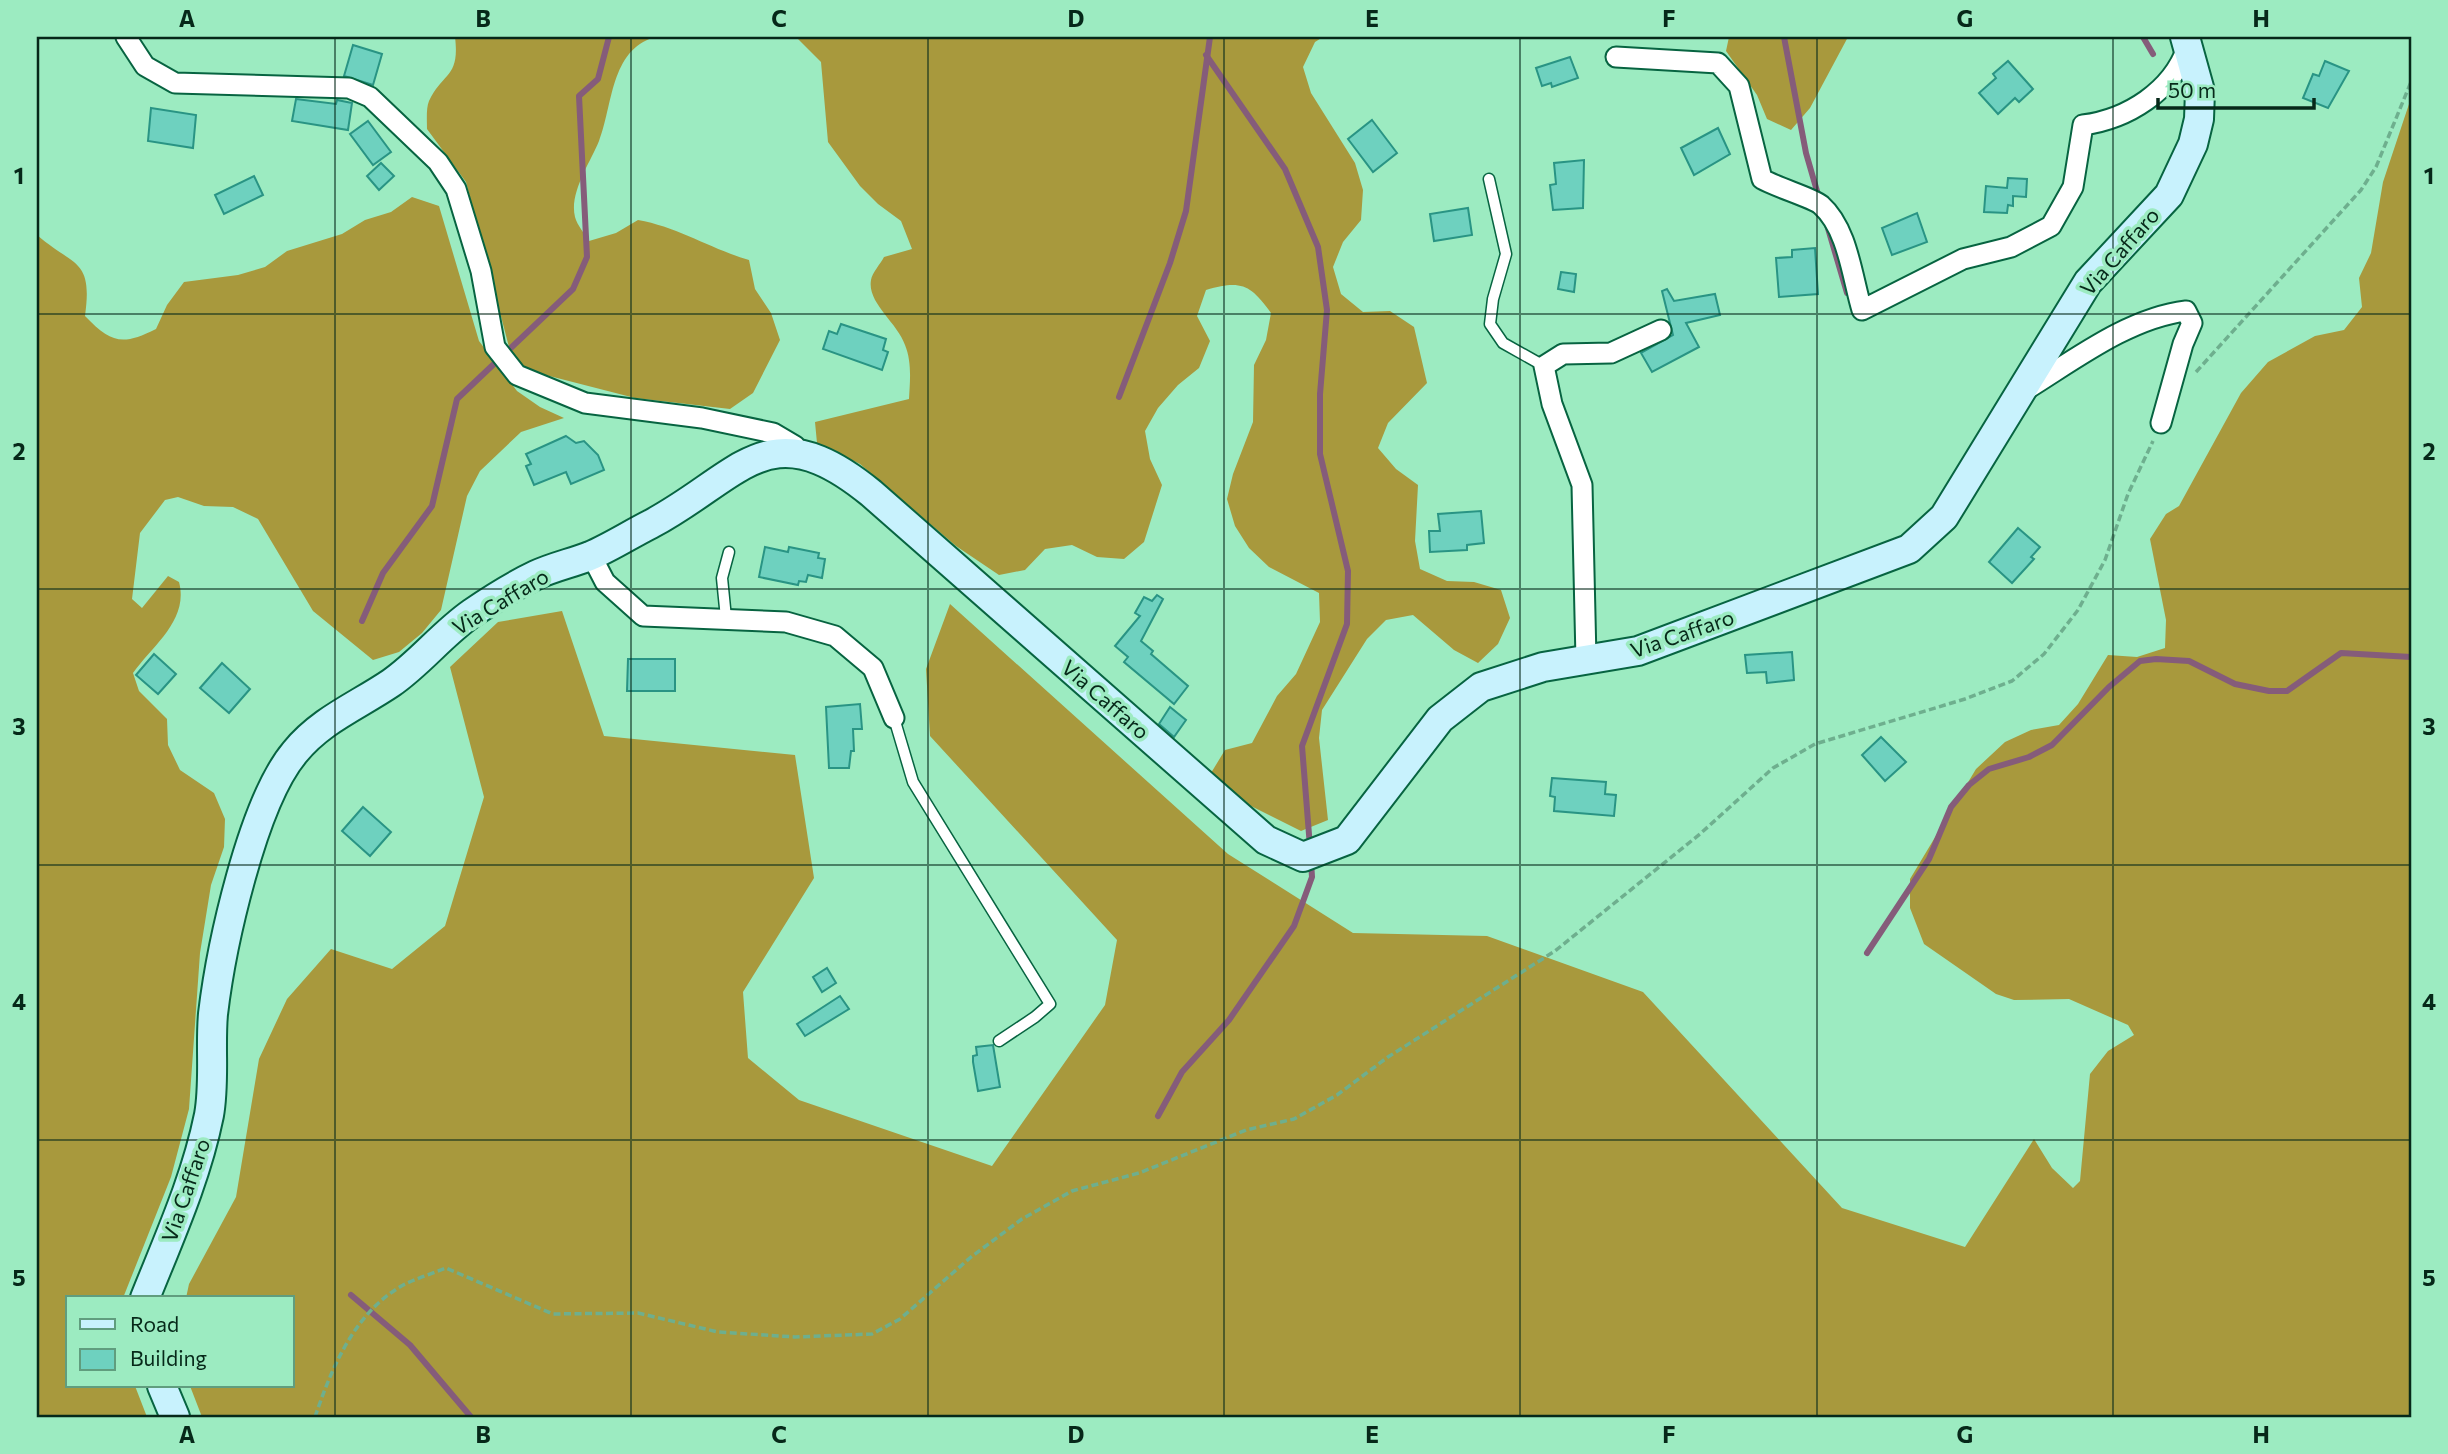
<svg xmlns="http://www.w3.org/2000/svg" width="2448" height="1454" viewBox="0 0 2448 1454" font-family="Commissioner,sans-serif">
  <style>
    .forest { fill: #a8993d }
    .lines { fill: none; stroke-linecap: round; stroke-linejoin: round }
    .stream { stroke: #855c7a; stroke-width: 6 }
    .building { fill: #6ed1bf; stroke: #299484; stroke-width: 2 }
    .lane-casing { stroke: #076441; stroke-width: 13 }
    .street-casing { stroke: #076441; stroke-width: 23 }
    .secondary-casing { stroke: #076441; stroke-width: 32 }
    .path { stroke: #6eaf8e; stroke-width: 3.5; stroke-dasharray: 7 3.5; stroke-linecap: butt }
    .lane { stroke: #fff; stroke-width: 10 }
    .street { stroke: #fff; stroke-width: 19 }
    .secondary { stroke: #c8f2fd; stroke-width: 28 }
    .grid { fill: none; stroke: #062819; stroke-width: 2; stroke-opacity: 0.55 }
    .labels { text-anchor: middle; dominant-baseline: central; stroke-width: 7; stroke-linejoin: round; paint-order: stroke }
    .street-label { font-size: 21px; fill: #062819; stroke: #9cebc1 }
    .neatline { fill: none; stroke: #062819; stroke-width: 2.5 }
    .grid-label { font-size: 23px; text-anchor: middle; font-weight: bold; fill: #062819 }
  </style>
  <rect width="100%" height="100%" fill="#9cebc1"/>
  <g class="forest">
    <path d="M455 37H655C610 50 613 106 599 141 590 163 569 193 575 217 577 225 585 234 589 241L616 233 638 220C678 227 711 249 749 260L755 289 771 313 780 340 753 393 730 409 635 398 526 370 509 347 466 182 427 129C427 121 426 108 429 101 443 72 460 78 455 37Z"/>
    <path d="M796 37H1323L1315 42 1303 67 1311 93 1355 163 1363 190 1361 220 1343 242 1333 267 1341 294 1363 312 1390 311 1414 327 1427 383 1388 423 1378 448 1396 469 1418 485 1415 541 1420 569 1447 581 1474 582 1501 590 1510 618 1498 644 1478 663 1454 650 1413 615 1386 620 1367 639 1322 710 1319 738 1328 820 1301 831 1229 795 1211 773 1225 750 1252 743 1277 696 1296 674 1320 622 1319 593 1269 567 1249 548 1235 526 1227 499 1233 474 1253 422 1254 365 1266 340 1271 313C1250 284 1241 280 1206 290L1197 316 1210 341 1199 368 1178 385 1158 408 1145 431 1150 459 1162 485 1144 542 1124 559 1097 557 1072 545 1045 549 1025 570 999 575 956 546 860 464 817 443 815 422 909 399C910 381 912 362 905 345 897 322 867 303 871 280 872 273 881 263 884 257L912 249 901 221 878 204 860 186 828 142 821 62Z"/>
    <path d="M1729 37H1848L1810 108 1791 130 1767 119 1757 95 1726 51Z"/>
    <path d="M2411 98V1417H202L190 1386H292V1298H186L189 1284 236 1197 259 1059 287 999 331 949 392 969 445 926 484 797 450 667 498 622 562 611 604 736 795 755 814 878 743 992 748 1058 799 1100 992 1166 1105 1005 1117 940 930 736 926 669 950 604 1228 854 1353 933 1487 936 1643 992 1842 1208 1965 1247 2034 1139 2052 1168 2073 1188 2080 1181 2090 1074 2108 1051 2134 1035 2128 1025 2069 999 2014 1000 1996 994 1924 944 1910 908V879L1976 769 2005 742 2031 730 2059 725 2078 704 2108 655 2137 657 2165 648 2166 620 2150 539 2166 514 2179 506 2241 393 2268 362 2315 336 2344 330 2362 307 2359 278 2371 253 2383 182Z"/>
    <path d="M412 197 439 206 479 341 517 391 540 407 564 418 521 432 480 471 467 496 441 610 422 633 399 652 373 660 313 611 258 519 233 507 204 506 178 497 165 500 140 533 132 599 142 608 168 576 179 582C189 620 153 645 133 673L139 691 167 719 168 745 180 770 214 793 225 819 224 847 211 885 200 953 189 1109 171 1177 123 1298H68V1386H135L147 1417H37V235C74 267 93 258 85 316 111 343 122 346 156 329L167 305 184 282 238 275 265 267 287 251 342 234 365 220 391 212Z"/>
  </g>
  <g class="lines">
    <g class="stream">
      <path d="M1784 37 1806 153 1819 198"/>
      <path d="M2143 37 2153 54"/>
      <path d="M1206 55 1285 169 1318 247 1327 310 1320 394V454L1348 571 1347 624 1302 746 1310 847"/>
      <path d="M1827 225 1847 293"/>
      <path d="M1119 397 1170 263 1186 211 1210 37"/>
      <path d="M362 621 383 573 432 506 457 399 573 289 587 257 579 96 598 79 609 37"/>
      <path d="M1867 953 1929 859 1951 807 1969 785 1989 769 2029 757 2052 745 2109 687 2140 661 2156 659 2189 661 2235 684 2269 691H2287L2341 653 2411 657"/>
      <path d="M1158 1116 1182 1072 1229 1020 1294 926 1312 877 1311 861"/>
      <path d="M351 1295 410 1345 471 1417"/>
    </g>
  </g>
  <g class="building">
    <path d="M353 45 382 54 373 85 344 76Z"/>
    <path d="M1570 57 1578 78 1552 87 1551 83 1542 86 1536 68Z"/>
    <path d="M2008 61 2033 89 2019 102 2015 98 1998 114 1979 93 1996 78 1993 74Z"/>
    <path d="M2325 61 2349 71 2328 108 2303 98 2313 74 2319 76Z"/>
    <path d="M296 99 336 104 337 100 352 103 348 130 292 121Z"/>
    <path d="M151 108 196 115 193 148 148 141Z"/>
    <path d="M1372 120 1397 153 1373 172 1348 139Z"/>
    <path d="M368 121 391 152 373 165 350 134Z"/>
    <path d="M1718 128 1730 154 1694 175 1681 148Z"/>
    <path d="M1584 160 1583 208 1553 210 1550 185 1556 184 1554 163Z"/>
    <path d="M381 163 394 176 379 190 367 176Z"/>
    <path d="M254 176 263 195 224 214 215 195Z"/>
    <path d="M2008 178 2027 179 2026 197 2013 196V206L2008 205 2007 213 1984 212 1986 186 2007 188Z"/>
    <path d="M1468 208 1472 235 1434 241 1430 214Z"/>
    <path d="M1917 213 1927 242 1892 255 1882 228Z"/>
    <path d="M1815 248 1818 294 1779 297 1776 258 1792 257V250Z"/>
    <path d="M1561 272 1576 274 1574 292 1558 289Z"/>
    <path d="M1667 289 1674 301 1715 294 1720 315 1686 323 1699 347 1652 372 1641 353 1673 335 1662 291Z"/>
    <path d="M841 324 886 339 883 350 888 352 882 370 823 349 829 331 837 334Z"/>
    <path d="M566 436 576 443 584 441 598 455 604 470 571 484 566 472 534 485 526 466 531 464 526 454Z"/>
    <path d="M1481 511 1484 543 1467 545V550L1430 552 1429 531H1440L1438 514Z"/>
    <path d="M2018 528 2040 547 2031 557 2034 559 2012 583 1989 562Z"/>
    <path d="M765 547 788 552 789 547 819 553 818 558 825 559 822 578 808 575 806 582 799 581 798 585 759 577Z"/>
    <path d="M1157 595 1163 599 1141 641 1153 651 1151 654 1188 686 1174 704 1124 662 1128 657 1115 646 1140 616 1135 613 1144 597 1152 601Z"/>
    <path d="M1792 652 1794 680 1767 683 1766 672 1747 673 1745 655Z"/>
    <path d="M154 654 176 674 158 694 136 675Z"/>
    <path d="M628 659H675V691H627Z"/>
    <path d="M222 663 250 689 229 713 200 688Z"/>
    <path d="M860 704 862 729H853L854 751H851L849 768H829L826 707Z"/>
    <path d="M1170 707 1186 720 1174 737 1159 724Z"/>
    <path d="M1881 737 1906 762 1885 781 1862 755Z"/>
    <path d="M1552 778 1606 782 1605 794 1616 795 1614 816 1554 811 1555 797 1550 796Z"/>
    <path d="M363 807 391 832 370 856 342 831Z"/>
    <path d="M827 968 836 983 822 992 813 977Z"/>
    <path d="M840 996 849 1009 805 1036 797 1024Z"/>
    <path d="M993 1045 1000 1087 978 1091 973 1062V1056L977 1055 976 1047Z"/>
  </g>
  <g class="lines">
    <defs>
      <g id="lane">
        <path d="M1489 179 1506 254 1493 299 1490 324 1503 343 1544 366"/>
        <path d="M726 618 722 578 729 552"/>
        <path d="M894 718 913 782 1050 1004 1035 1017 999 1041"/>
      </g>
      <g id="street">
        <path d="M126 37 145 66 175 83 349 88 370 97 438 162 456 189 481 271 495 347 517 375 585 403 702 418 773 433 795 446 801 455"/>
        <path d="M1616 57 1718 63 1739 86 1762 179C1776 187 1815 199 1821 205 1848 229 1852 277 1862 310L1963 259 2011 247 2051 226 2073 187 2083 125C2128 119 2172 91 2187 48"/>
        <path d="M2024 391C2073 361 2128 318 2186 311L2192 323 2183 344 2161 423"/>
        <path d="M591 555 605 582 643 616 786 622 835 636 873 668 894 718"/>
        <path d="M1586 659 1582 485 1552 404 1544 366 1563 354 1611 353 1661 330"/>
      </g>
      <g id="secondary">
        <path d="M145 1298C169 1238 196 1179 209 1115 215 1082 210 1047 213 1014 221 947 252 803 295 752 321 720 357 706 391 683 420 663 442 634 472 613 491 600 515 585 536 575 553 567 572 563 590 556 611 547 631 534 651 524 741 476 768 409 871 493L1266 840 1303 857 1347 840 1440 719 1481 687 1543 667 1638 651 1909 549 1944 517 2088 282 2169 195 2193 144 2199 119 2200 91 2185 37"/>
        <path d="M162 1386 175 1417"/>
      </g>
    </defs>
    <use href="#lane" class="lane-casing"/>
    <use href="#street" class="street-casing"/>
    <use href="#secondary" class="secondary-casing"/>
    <g class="path">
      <path d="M2196 372 2361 190 2376 167 2411 82"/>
      <path d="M315 1417C332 1367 355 1311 405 1284 418 1278 433 1273 446 1268L553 1314 638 1313 718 1332 795 1337 872 1334 900 1319 971 1257 1022 1219 1072 1191 1139 1173 1246 1130 1294 1119 1337 1095 1388 1057 1555 951 1700 834 1773 768 1815 744 1965 699 2012 681 2044 654 2078 610 2105 560 2128 494 2153 441"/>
    </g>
    <use href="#lane" class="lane"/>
    <use href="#street" class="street"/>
    <use href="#secondary" class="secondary"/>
  </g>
  <path class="grid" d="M335 37V1417M631 37V1417M928 37V1417M1224 37V1417M1520 37V1417M1817 37V1417M2113 37V1417M37 314H2411M37 589H2411M37 865H2411M37 1140H2411"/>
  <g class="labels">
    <g class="street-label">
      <text transform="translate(2119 251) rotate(-49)">Via Caffaro</text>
      <text transform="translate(500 601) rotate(-31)">Via Caffaro</text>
      <text transform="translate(1682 633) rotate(-19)">Via Caffaro</text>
      <text transform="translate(1106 699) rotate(41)">Via Caffaro</text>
      <text transform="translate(185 1190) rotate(-71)">Via Caffaro</text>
    </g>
  </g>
  <rect width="2448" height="1454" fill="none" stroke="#9cebc1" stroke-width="77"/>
  <rect x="66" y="1296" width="228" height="91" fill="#9cebc1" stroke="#609d7e" stroke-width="2"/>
  <rect x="80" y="1319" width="35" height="10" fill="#c8f2fd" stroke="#609d7e" stroke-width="2"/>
  <text x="130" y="1332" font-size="21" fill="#062819">Road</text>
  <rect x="80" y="1349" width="35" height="21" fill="#6ed1bf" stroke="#609d7e" stroke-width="2"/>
  <text x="130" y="1366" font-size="21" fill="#062819">Building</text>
  <path d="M2158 98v10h156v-10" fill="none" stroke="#062819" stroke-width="3.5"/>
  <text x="2168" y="98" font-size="21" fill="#062819" stroke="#9cebc1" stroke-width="5" paint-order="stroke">50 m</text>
  <rect x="38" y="38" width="2372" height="1378" class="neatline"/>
  <g class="grid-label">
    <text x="187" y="27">A</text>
    <text x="483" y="27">B</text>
    <text x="779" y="27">C</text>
    <text x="1076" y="27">D</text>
    <text x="1372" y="27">E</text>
    <text x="1669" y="27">F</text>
    <text x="1965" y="27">G</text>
    <text x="2261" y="27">H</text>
    <text x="19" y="184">1</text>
    <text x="2429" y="184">1</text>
    <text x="19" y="460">2</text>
    <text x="2429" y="460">2</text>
    <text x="19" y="735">3</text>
    <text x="2429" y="735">3</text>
    <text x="19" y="1010">4</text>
    <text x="2429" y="1010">4</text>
    <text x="19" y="1286">5</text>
    <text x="2429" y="1286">5</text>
    <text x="187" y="1443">A</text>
    <text x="483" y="1443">B</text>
    <text x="779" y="1443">C</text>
    <text x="1076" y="1443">D</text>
    <text x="1372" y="1443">E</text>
    <text x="1669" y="1443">F</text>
    <text x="1965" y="1443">G</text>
    <text x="2261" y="1443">H</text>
  </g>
</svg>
